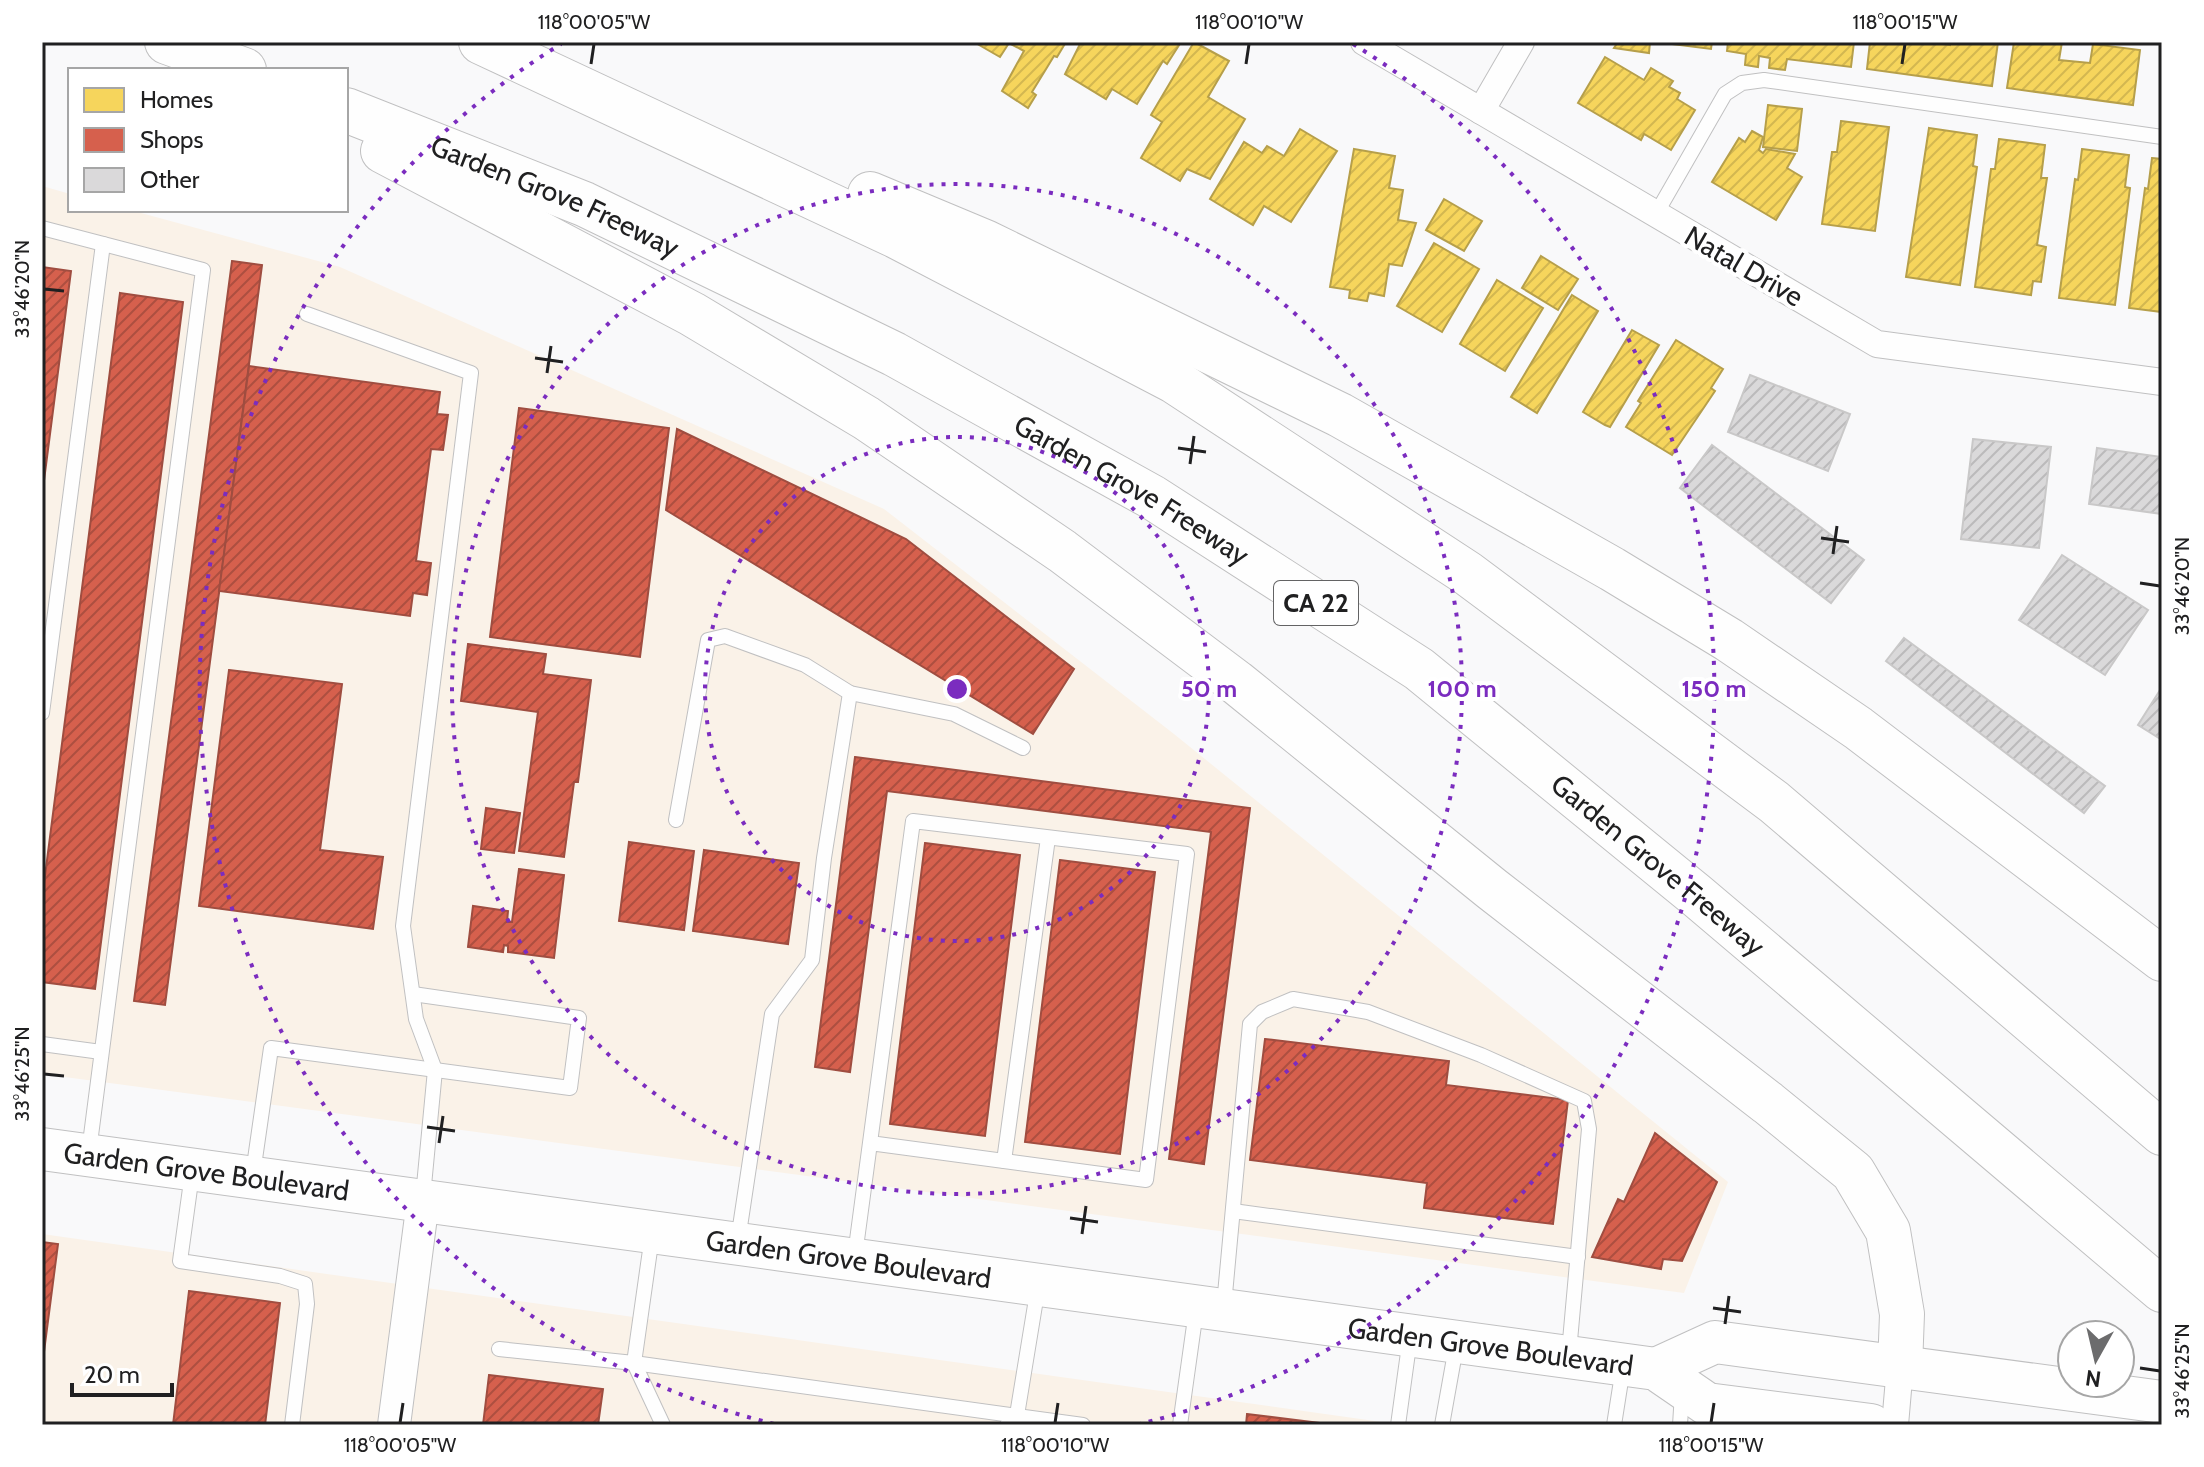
<svg xmlns="http://www.w3.org/2000/svg" width="2204" height="1467" viewBox="0 0 2204 1467" font-family="Cabin,sans-serif">
  <style>
    .commercial { fill: #faf2e8 }
    .homes { fill: url(#homes-hatch); stroke: #b69f4a; stroke-width: 2 }
    .shops { fill: url(#shops-hatch); stroke: #9f4d40; stroke-width: 2 }
    .building { fill: url(#building-hatch); stroke: #c9c8c8; stroke-width: 2 }
    .lines { fill: none; stroke-linecap: round; stroke-linejoin: round }
    .service-casing { stroke: #c0c0c1; stroke-width: 16 }
    .minor-casing { stroke: #c0c0c1; stroke-width: 28 }
    .tertiary-casing { stroke: #c0c0c1; stroke-width: 34 }
    .primary-casing { stroke: #c0c0c1; stroke-width: 44 }
    .motorway-casing { stroke: #c0c0c1; stroke-width: 46 }
    .service { stroke: #fefefe; stroke-width: 14 }
    .minor { stroke: #fefefe; stroke-width: 26 }
    .tertiary { stroke: #fefefe; stroke-width: 32 }
    .primary { stroke: #fefefe; stroke-width: 42 }
    .motorway { stroke: #fefefe; stroke-width: 44 }
    .ticks { fill: none; stroke: #202021; stroke-width: 3 }
    .ring { fill: none; stroke: #7b2cbf; stroke-width: 4; stroke-dasharray: 4 8 }
    .labels { text-anchor: middle; dominant-baseline: central; stroke-width: 8; stroke-linejoin: round; paint-order: stroke }
    .shield { fill: #fff; stroke: #636364; stroke-width: 2 }
    .shield-label { font-size: 26px; font-weight: bold; fill: #202021 }
    .street-label { font-size: 28px; fill: #202021; stroke: #fff }
    .centre { fill: #7b2cbf; stroke: #fff; stroke-width: 4 }
    .ring-label { font-size: 24px; text-anchor: middle; font-weight: bold; fill: #7b2cbf; stroke: #fff; stroke-width: 8; stroke-linejoin: round; paint-order: stroke }
    .neatline { fill: none; stroke: #202021; stroke-width: 3 }
    .ticks-label { font-size: 20px; text-anchor: middle; fill: #202021 }
  </style>
  <defs>
    <pattern id="homes-hatch" width="6" height="6" patternUnits="userSpaceOnUse" patternTransform="scale(2)"><rect width="6" height="6" fill="#f6d55c"/><path d="M-1 1l2-2M0 6l6-6M5 7l2-2" fill="none" stroke="#d3b750"/></pattern>
    <pattern id="shops-hatch" width="6" height="6" patternUnits="userSpaceOnUse" patternTransform="scale(2)"><rect width="6" height="6" fill="#d6604d"/><path d="M-1 1l2-2M0 6l6-6M5 7l2-2" fill="none" stroke="#ad4f40"/></pattern>
    <pattern id="building-hatch" width="6" height="6" patternUnits="userSpaceOnUse" patternTransform="scale(2)"><rect width="6" height="6" fill="#dad9da"/><path d="M-1 1l2-2M0 6l6-6M5 7l2-2" fill="none" stroke="#bbbabb"/></pattern>
  </defs>
  <rect width="100%" height="100%" fill="#f9f9fa"/>
  <g class="commercial">
    <path d="M42 186 70 194V210H130L340 267 884 509 1174 734 1728 1182 1684 1293 42 1074Z"/>
    <path d="M42 1234 1403 1425H42Z"/>
  </g>
  <g class="homes">
    <path d="M974 42H1066L1057 57 1054 56 1032 92 1036 95 1028 108 1002 91 1024 51 1009 43 1000 57Z"/>
    <path d="M1081 42 1127 44 1181 42 1167 64 1163 61 1137 104 1112 89 1106 99 1065 74Z"/>
    <path d="M1194 42 1229 61 1208 97 1245 119 1210 179 1187 169 1180 181 1141 158 1162 122 1151 115Z"/>
    <path d="M1618 42H1650L1649 53 1614 48Z"/>
    <path d="M1656 42H1712L1711 49Z"/>
    <path d="M1728 42H1854L1851 67 1787 59 1785 70 1769 68 1770 58 1759 56 1758 67 1745 65 1746 54 1727 51Z"/>
    <path d="M1870 42H1929L1950 45V42H1998L1992 86 1867 69Z"/>
    <path d="M2014 42H2062L2059 60 2090 63 2093 44 2140 50 2133 105 2007 88Z"/>
    <path d="M1605 57 1644 80 1651 68 1673 81 1669 87 1680 93 1677 99 1695 110 1671 150 1644 134 1641 140 1578 103Z"/>
    <path d="M1768 105 1802 109 1797 151 1763 147Z"/>
    <path d="M1841 121 1889 127 1875 231 1822 224 1832 152H1837Z"/>
    <path d="M1929 128 1977 135 1973 166 1977 167 1960 285 1906 277Z"/>
    <path d="M1300 129 1337 151 1291 222 1264 206 1253 225 1210 199 1244 142 1262 153 1267 146 1284 156Z"/>
    <path d="M1752 131 1763 137 1759 150 1763 153 1766 149 1795 154 1787 168 1802 177 1776 220 1712 182 1739 138 1745 142Z"/>
    <path d="M1999 139 2045 145 2041 178H2047L2037 245 2046 247 2041 282 2033 281 2031 295 1975 287 1991 169H1995Z"/>
    <path d="M1354 149 1395 156 1389 188 1403 190 1398 220 1416 223 1402 266 1389 264 1384 296 1369 293 1367 301 1349 298 1350 290 1330 287Z"/>
    <path d="M2082 149 2129 155 2125 187 2130 188 2115 305 2059 298 2075 179 2078 180Z"/>
    <path d="M2152 158 2162 159V312L2129 308 2145 188 2148 189Z"/>
    <path d="M1444 199 1482 221 1464 251 1426 230Z"/>
    <path d="M1434 243 1479 269 1442 332 1397 306Z"/>
    <path d="M1541 256 1578 279 1558 310 1522 288Z"/>
    <path d="M1497 280 1543 308 1505 371 1460 344Z"/>
    <path d="M1572 295 1598 311 1537 413 1511 397Z"/>
    <path d="M1632 330 1659 345 1610 427 1605 425 1583 412Z"/>
    <path d="M1676 340 1723 369 1711 388 1715 391 1672 455 1626 427 1641 403 1638 401Z"/>
  </g>
  <g class="shops">
    <path d="M232 261 262 265 165 1005 134 1001Z"/>
    <path d="M42 267 71 271 42 496Z"/>
    <path d="M120 293 183 302 95 989 42 982V899Z"/>
    <path d="M249 366 440 392 437 414 448 415 443 450 431 449 416 561 431 563 427 595 413 593 410 616 219 591Z"/>
    <path d="M519 408 669 428 640 657 490 637Z"/>
    <path d="M677 429 906 539 1074 669 1033 734 666 510Z"/>
    <path d="M468 644 546 654 543 674 591 680 578 782H574L564 857 519 851 538 712 461 701Z"/>
    <path d="M229 670 342 684 320 850 383 857 373 929 199 906Z"/>
    <path d="M855 757 1250 808 1204 1164 1169 1159 1211 832 887 791 850 1072 815 1067Z"/>
    <path d="M486 808 520 813 514 853 481 849Z"/>
    <path d="M629 842 694 851 684 930 619 921Z"/>
    <path d="M925 843 1020 855 985 1136 890 1124Z"/>
    <path d="M704 850 799 863 788 944 693 931Z"/>
    <path d="M1060 860 1155 872 1120 1154 1025 1142Z"/>
    <path d="M519 869 564 875 554 958 508 952V946L504 945 503 952 468 947 473 906 508 911 507 922H512Z"/>
    <path d="M1265 1039 1449 1061 1446 1085 1568 1100 1553 1224 1424 1208 1427 1183 1250 1160Z"/>
    <path d="M1655 1133 1717 1182 1682 1261 1663 1259 1661 1269 1592 1257 1618 1199 1624 1202Z"/>
    <path d="M42 1242 58 1244 42 1367Z"/>
    <path d="M189 1291 280 1303 265 1425H173Z"/>
    <path d="M489 1375 603 1389 598 1425H483Z"/>
    <path d="M1247 1414 1327 1424V1425H1246Z"/>
  </g>
  <g class="building">
    <path d="M1750 375 1850 414 1828 471 1728 432Z"/>
    <path d="M1973 439 2051 447 2039 548 1961 539Z"/>
    <path d="M1712 445 1864 560 1831 603 1680 488Z"/>
    <path d="M2097 448 2162 457V514L2089 504Z"/>
    <path d="M2062 555 2148 610 2105 675 2019 620Z"/>
    <path d="M1904 638 2105 786 2084 813 1886 661Z"/>
    <path d="M2162 687V740L2138 725Z"/>
  </g>
  <g class="lines">
    <defs>
      <g id="service">
        <path d="M1656 214 1725 94 1742 83 1764 80 2162 137"/>
        <path d="M42 228 203 270 89 1151"/>
        <path d="M307 314 471 373 403 926 416 1019 435 1070 423 1196"/>
        <path d="M42 713 103 244"/>
        <path d="M676 820 708 640 725 636 805 665 850 693 954 714 1023 748"/>
        <path d="M42 1044 101 1052"/>
        <path d="M1004 1161 1048 838"/>
        <path d="M253 1173 271 1048 570 1088 579 1018 413 994"/>
        <path d="M192 1174 180 1261 280 1276 305 1284 307 1304 292 1425"/>
        <path d="M1233 1211 1578 1257"/>
        <path d="M652 1236 634 1363 663 1425"/>
        <path d="M738 1240 772 1014 812 960 824 858 850 693"/>
        <path d="M855 1255 913 821 1187 854 1146 1180 870 1143"/>
        <path d="M1224 1305 1250 1024 1262 1012 1293 999 1368 1012 1481 1055 1584 1101 1589 1129 1569 1352"/>
        <path d="M499 1349 634 1363 1083 1425"/>
        <path d="M1007 1425 1017 1415 1038 1287"/>
        <path d="M1180 1425 1196 1311"/>
        <path d="M1398 1425 1410 1338"/>
        <path d="M1442 1425 1456 1347"/>
        <path d="M1614 1425 1623 1368"/>
        <path d="M1680 1425 1682 1393"/>
      </g>
      <g id="minor">
        <path d="M1364 42 1877 344 2162 382"/>
        <path d="M1481 111 1521 42"/>
        <path d="M1895 1425 1900 1367"/>
      </g>
      <path id="tertiary" d="M394 1425 423 1201"/>
      <g id="primary">
        <path id="s1" d="M42 1149 1656 1369 1707 1404 1871 1425"/>
        <path d="M1656 1369 1715 1342 2162 1402"/>
      </g>
      <g id="motorway">
        <path d="M167 42 244 70"/>
        <path d="M481 42 896 236 1174 381 1467 573 1774 802 2162 1133"/>
        <path id="s2" d="M346 110 584 204 894 354 1152 497 1419 669 1696 895 2162 1290"/>
        <path d="M383 151 692 314 866 418 1062 551 1236 682 1492 889 1768 1103 1853 1172 1888 1231 1902 1314 1900 1367"/>
        <path d="M870 194 985 242 1340 415 1612 569 1729 640 1858 728 2162 959"/>
      </g>
    </defs>
    <use href="#service" class="service-casing"/>
    <use href="#minor" class="minor-casing"/>
    <use href="#tertiary" class="tertiary-casing"/>
    <use href="#primary" class="primary-casing"/>
    <use href="#motorway" class="motorway-casing"/>
    <use href="#service" class="service"/>
    <use href="#minor" class="minor"/>
    <use href="#tertiary" class="tertiary"/>
    <use href="#primary" class="primary"/>
    <use href="#motorway" class="motorway"/>
  </g>
  <path class="ticks" d="M591 64 594 44M1246 64 1249 44M1902 64 1905 44M44 289 64 291M535 358 563 362M547 373 551 346M1178 448 1206 452M1190 464 1194 436M1821 538 1849 542M1833 554 1837 526M2140 583 2160 586M44 1074 64 1076M427 1127 455 1131M439 1143 443 1116M1070 1218 1098 1222M1082 1234 1086 1206M1713 1308 1741 1312M1725 1324 1729 1296M2140 1368 2160 1371M400 1423 403 1403M1055 1423 1058 1403M1711 1423 1714 1403"/>
  <g class="ring">
    <circle cx="957" cy="689" r="252"/>
    <circle cx="957" cy="689" r="505"/>
    <path d="M774 1424A757 757 0 0 1 561 44M1353 44A757 757 0 0 1 1140 1424"/>
  </g>
  <g class="labels">
    <rect class="shield" x="1274" y="581" width="84" height="44" rx="6"/>
    <g class="shield-label">
      <text x="1316" y="603">CA 22</text>
    </g>
    <g class="street-label">
      <text stroke="none"><textPath href="#s2" startOffset="226">Garden Grove Freeway</textPath></text>
      <text transform="translate(1744 266) rotate(30)">Natal Drive</text>
      <text stroke="none"><textPath href="#s2" startOffset="874">Garden Grove Freeway</textPath></text>
      <text stroke="none"><textPath href="#s2" startOffset="1522">Garden Grove Freeway</textPath></text>
      <text stroke="none"><textPath href="#s1" startOffset="166">Garden Grove Boulevard</textPath></text>
      <text stroke="none"><textPath href="#s1" startOffset="814">Garden Grove Boulevard</textPath></text>
      <text stroke="none"><textPath href="#s1" startOffset="1462">Garden Grove Boulevard</textPath></text>
    </g>
  </g>
  <circle cx="957" cy="689" r="12" class="centre"/>
  <g class="ring-label">
    <text x="1209" y="697">50 m</text>
    <text x="1462" y="697">100 m</text>
    <text x="1714" y="697">150 m</text>
  </g>
  <rect width="2204" height="1467" fill="none" stroke="#ffffff" stroke-width="88"/>
  <rect x="68" y="68" width="280" height="144" fill="#ffffff" stroke="#a6a6a6" stroke-width="2"/>
  <rect x="84" y="88" width="40" height="24" fill="#f6d55c" stroke="#a6a6a6" stroke-width="2"/>
  <text x="140" y="108" font-size="24" fill="#202021">Homes</text>
  <rect x="84" y="128" width="40" height="24" fill="#d6604d" stroke="#a6a6a6" stroke-width="2"/>
  <text x="140" y="148" font-size="24" fill="#202021">Shops</text>
  <rect x="84" y="168" width="40" height="24" fill="#dad9da" stroke="#a6a6a6" stroke-width="2"/>
  <text x="140" y="188" font-size="24" fill="#202021">Other</text>
  <g transform="translate(2096 1359) rotate(188)"><circle r="38" fill="#ffffff" stroke="#a6a6a6" stroke-width="2"/>
  <path d="M0-6L14 30L0 20L-14 30Z" fill="#6c6c6d"/>
  <text y="-12" font-size="22" font-weight="bold" text-anchor="middle" fill="#202021">N</text>
  </g>
  <path d="M72 1383v12h100v-12" fill="none" stroke="#202021" stroke-width="4"/>
  <text x="84" y="1383" font-size="24" fill="#202021" stroke="#ffffff" stroke-width="6" paint-order="stroke">20 m</text>
  <rect x="44" y="44" width="2116" height="1379" class="neatline"/>
  <g class="ticks-label">
    <text x="594" y="29">118°00'05"W</text>
    <text x="1249" y="29">118°00'10"W</text>
    <text x="1905" y="29">118°00'15"W</text>
    <text transform="translate(22 289) rotate(-90)" y="7">33°46'20"N</text>
    <text transform="translate(2182 586) rotate(-90)" y="7">33°46'20"N</text>
    <text transform="translate(22 1074) rotate(-90)" y="7">33°46'25"N</text>
    <text transform="translate(2182 1371) rotate(-90)" y="7">33°46'25"N</text>
    <text x="400" y="1452">118°00'05"W</text>
    <text x="1055" y="1452">118°00'10"W</text>
    <text x="1711" y="1452">118°00'15"W</text>
  </g>
</svg>
